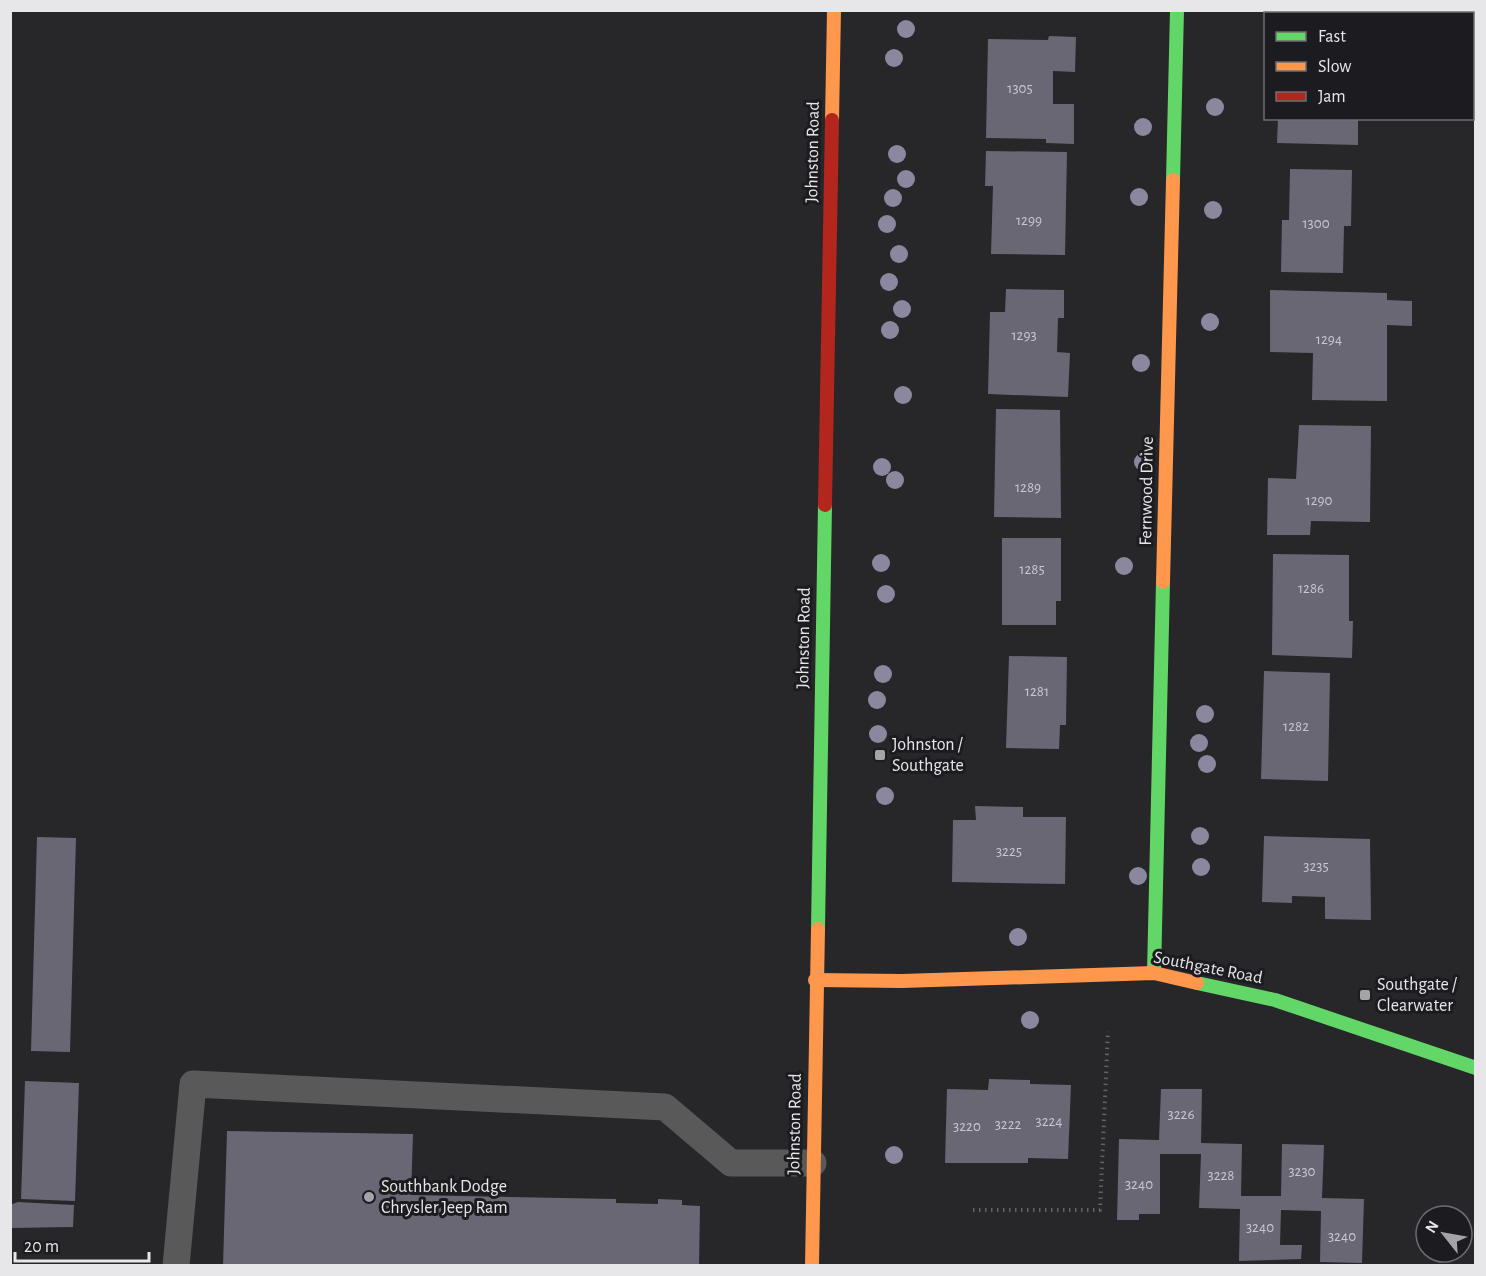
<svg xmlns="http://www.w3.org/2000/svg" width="1486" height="1276" viewBox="0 0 1486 1276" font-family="'Alegreya Sans',sans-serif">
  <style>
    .building { fill: #6a6775 }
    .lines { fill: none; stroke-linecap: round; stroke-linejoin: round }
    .path { stroke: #636364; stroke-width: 4; stroke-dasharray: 1.5 4.5; stroke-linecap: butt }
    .lane { stroke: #595959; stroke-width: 27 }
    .fast { stroke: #63d668; stroke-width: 14 }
    .slow { stroke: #ff974d; stroke-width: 14 }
    .jam { stroke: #b3261e; stroke-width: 14 }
    .tree { fill: #8b879e }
    .poi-dot { fill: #a4a3a6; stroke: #1c1c20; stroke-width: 2 }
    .labels { text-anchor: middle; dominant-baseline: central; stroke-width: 6; stroke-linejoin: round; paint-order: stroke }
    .number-label { font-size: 15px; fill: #c8c7cd }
    .street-label { font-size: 18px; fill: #e7e7ea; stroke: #1c1c20 }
    .poi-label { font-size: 18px; fill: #e7e7ea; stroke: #1c1c20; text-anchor: start }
  </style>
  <rect width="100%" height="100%" fill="#272629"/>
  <g class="building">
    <rect x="1283" y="10" width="58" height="4"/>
    <path d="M1049 36 1076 37 1075 72 1053 71V104H1074V144L1046 143V139L986 138 988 39 1048 40Z"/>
    <path d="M1278 118H1358V145L1277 143Z"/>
    <path d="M986 151 1067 152 1065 255 991 254 993 186H985Z"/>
    <path d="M1290 169 1352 170 1351 226H1344L1343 273 1281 272 1282 220H1289Z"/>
    <path d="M1006 289 1064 290V318H1058L1057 352 1070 353 1068 397 988 394 990 312H1005Z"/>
    <path d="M1270 290 1387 293V300L1412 301V326L1387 325V401L1312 400 1313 353 1270 352Z"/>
    <path d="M996 409 1060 410 1061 518 994 517Z"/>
    <path d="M1299 425 1371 426 1370 522 1311 521 1310 535H1267L1268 478 1296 479Z"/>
    <path d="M1002 538H1061V601H1056V625H1002Z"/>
    <path d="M1273 554 1349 555V621H1353L1352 658 1272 655Z"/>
    <path d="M1009 656 1067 657 1066 725H1060L1059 749 1006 748Z"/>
    <path d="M1264 671 1330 673 1328 781 1261 779Z"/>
    <path d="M975 806 1023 807V817H1066L1065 884 952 882 953 820H976Z"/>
    <path d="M1264 836 1370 839 1371 920 1325 919V897L1292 896V903L1262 902Z"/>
    <path d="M37 837 76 838 70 1052 31 1051Z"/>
    <path d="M989 1079 1030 1080V1084L1071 1085 1068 1159 1028 1158V1163H945L947 1089 988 1090Z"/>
    <path d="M25 1081 79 1083 75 1201 21 1199Z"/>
    <path d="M1161 1089H1202L1201 1143 1242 1144 1241 1196H1281L1282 1144 1324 1145 1322 1198 1364 1199 1362 1263 1320 1262 1321 1211 1281 1210 1280 1245H1302L1301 1259 1239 1261 1240 1209 1199 1208 1201 1154H1160V1214H1139V1220H1117L1119 1139 1159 1140Z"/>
    <path d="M227 1131 413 1134 411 1195 616 1199V1203L658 1204V1199L682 1200V1205L700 1206 699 1266H223Z"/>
    <path d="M18 1202 74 1205 73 1227 10 1228V1205Z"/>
  </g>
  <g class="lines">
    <path class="path" d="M973 1210H1100L1108 1031"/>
    <path class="lane" d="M176 1266 193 1084 665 1107 731 1163H813"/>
    <g class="fast">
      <path d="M1173 180 1177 10"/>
      <path d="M818 929 825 505"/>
      <path d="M1154 973 1163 582"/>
      <path d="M1197 983 1275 1000 1476 1068"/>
    </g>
    <g class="slow">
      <path d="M832 120 834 10"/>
      <path d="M1163 582 1173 180"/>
      <path d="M815 980 902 981 1154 973 1197 983"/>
      <path d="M812 1266 818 929"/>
    </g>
    <path class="jam" d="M825 505 832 120"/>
  </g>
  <g class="tree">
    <circle cx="906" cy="29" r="9"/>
    <circle cx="894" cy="58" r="9"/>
    <circle cx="1215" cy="107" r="9"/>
    <circle cx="1143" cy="127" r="9"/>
    <circle cx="897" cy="154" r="9"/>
    <circle cx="906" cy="179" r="9"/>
    <circle cx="1139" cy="197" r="9"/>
    <circle cx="893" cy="198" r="9"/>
    <circle cx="1213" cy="210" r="9"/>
    <circle cx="887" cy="224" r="9"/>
    <circle cx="899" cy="254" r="9"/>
    <circle cx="889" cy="282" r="9"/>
    <circle cx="902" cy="309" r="9"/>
    <circle cx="1210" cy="322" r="9"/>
    <circle cx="890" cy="330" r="9"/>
    <circle cx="1141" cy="363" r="9"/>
    <circle cx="903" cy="395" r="9"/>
    <circle cx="1143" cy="462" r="9"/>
    <circle cx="882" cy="467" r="9"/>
    <circle cx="895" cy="480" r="9"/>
    <circle cx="881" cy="563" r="9"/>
    <circle cx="1124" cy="566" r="9"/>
    <circle cx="886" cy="594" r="9"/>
    <circle cx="883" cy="674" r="9"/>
    <circle cx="877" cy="700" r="9"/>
    <circle cx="1205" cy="714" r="9"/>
    <circle cx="878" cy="734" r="9"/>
    <circle cx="1199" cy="743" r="9"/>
    <circle cx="1207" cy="764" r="9"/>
    <circle cx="885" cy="796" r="9"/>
    <circle cx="1200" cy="836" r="9"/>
    <circle cx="1201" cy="867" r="9"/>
    <circle cx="1138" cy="876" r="9"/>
    <circle cx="1018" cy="937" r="9"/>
    <circle cx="1030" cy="1020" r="9"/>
    <circle cx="894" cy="1155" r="9"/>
  </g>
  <g class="poi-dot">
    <rect x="874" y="749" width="12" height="12" rx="3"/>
    <rect x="1359" y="989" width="12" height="12" rx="3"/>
    <circle cx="369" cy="1197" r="6"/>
  </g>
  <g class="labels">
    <g class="number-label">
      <text x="1020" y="88">1305</text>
      <text x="1029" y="220">1299</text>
      <text x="1316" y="223">1300</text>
      <text x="1024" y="335">1293</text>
      <text x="1329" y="339">1294</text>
      <text x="1028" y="487">1289</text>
      <text x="1319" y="500">1290</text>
      <text x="1032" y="569">1285</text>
      <text x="1311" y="588">1286</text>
      <text x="1037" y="691">1281</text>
      <text x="1296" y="726">1282</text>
      <text x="1009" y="851">3225</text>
      <text x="1316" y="866">3235</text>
      <text x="1181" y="1114">3226</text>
      <text x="1049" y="1121">3224</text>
      <text x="1008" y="1124">3222</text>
      <text x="967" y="1126">3220</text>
      <text x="1302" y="1171">3230</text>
      <text x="1221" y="1175">3228</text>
      <text x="1139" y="1184">3240</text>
      <text x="1260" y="1227">3240</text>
      <text x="1342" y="1236">3240</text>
    </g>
    <g class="street-label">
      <text transform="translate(813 152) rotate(-89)">Johnston Road</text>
      <text transform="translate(1147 491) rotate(-89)">Fernwood Drive</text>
      <text transform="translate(804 638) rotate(-89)">Johnston Road</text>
      <text transform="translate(1208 968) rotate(11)">Southgate Road</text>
      <text transform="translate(795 1124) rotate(-89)">Johnston Road</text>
    </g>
    <g class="poi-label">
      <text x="892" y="745">Johnston /<tspan x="892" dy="21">Southgate</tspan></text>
      <text x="1377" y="985">Southgate /<tspan x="1377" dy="21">Clearwater</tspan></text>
      <text x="381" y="1187">Southbank Dodge<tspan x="381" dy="21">Chrysler Jeep Ram</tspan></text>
    </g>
  </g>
  <rect width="1486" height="1276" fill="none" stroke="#e7e7ea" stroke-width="24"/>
  <rect x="1264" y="12" width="210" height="108" fill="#1c1c20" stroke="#6d6d71" stroke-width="1.5"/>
  <rect x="1276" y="32" width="30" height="9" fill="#63d668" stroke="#6d6d71" stroke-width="1.5"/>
  <text x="1318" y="42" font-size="18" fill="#e7e7ea">Fast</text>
  <rect x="1276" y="62" width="30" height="9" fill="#ff974d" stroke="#6d6d71" stroke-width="1.5"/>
  <text x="1318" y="72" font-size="18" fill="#e7e7ea">Slow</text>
  <rect x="1276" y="92" width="30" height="9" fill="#b3261e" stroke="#6d6d71" stroke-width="1.5"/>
  <text x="1318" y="102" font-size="18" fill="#e7e7ea">Jam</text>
  <g transform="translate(1444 1234) rotate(301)"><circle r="28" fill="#1c1c20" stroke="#6d6d71" stroke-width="1.5"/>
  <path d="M0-4.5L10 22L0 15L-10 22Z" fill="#a4a3a6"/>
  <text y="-9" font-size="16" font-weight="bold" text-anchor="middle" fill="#e7e7ea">N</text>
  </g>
  <path d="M15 1252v9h134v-9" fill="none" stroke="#e7e7ea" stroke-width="3"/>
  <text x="24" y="1252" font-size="18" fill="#e7e7ea" stroke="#1c1c20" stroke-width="4.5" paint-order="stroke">20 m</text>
</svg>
